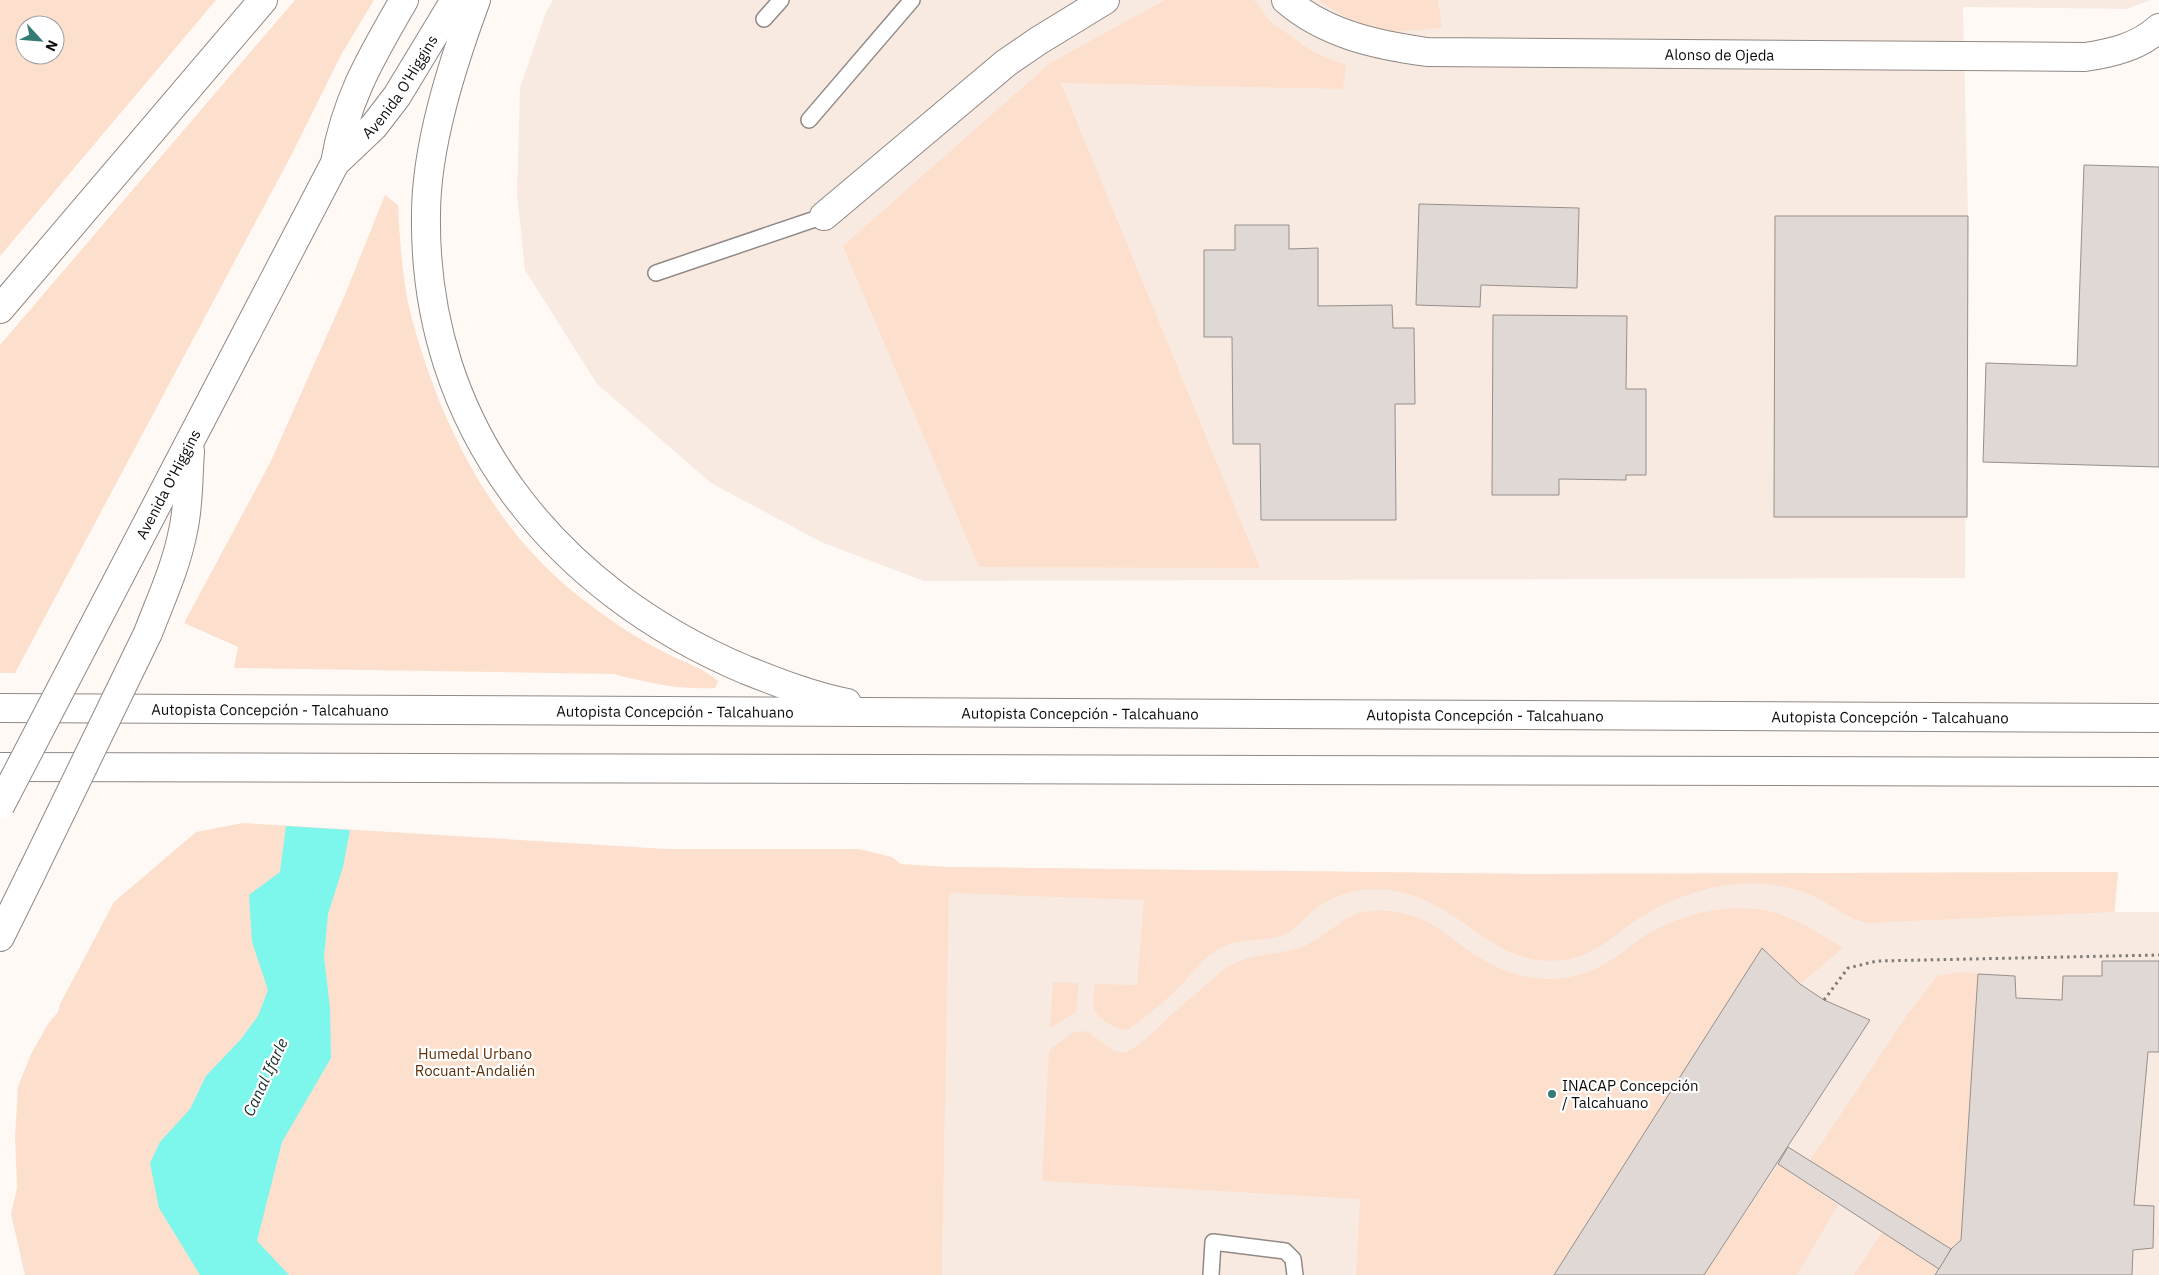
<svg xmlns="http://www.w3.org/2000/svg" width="2159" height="1275" viewBox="0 0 2159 1275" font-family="'IBM Plex Sans',sans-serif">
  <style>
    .built { fill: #f9eae1 }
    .green { fill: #fce0cd; fill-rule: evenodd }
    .water { fill: #7df6ec }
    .building { fill: #dfd8d4; stroke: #968f8b }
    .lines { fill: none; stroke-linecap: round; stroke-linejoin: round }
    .lane-casing { stroke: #908985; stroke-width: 18 }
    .street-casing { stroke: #908985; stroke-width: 30 }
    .primary-casing { stroke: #908985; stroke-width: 30 }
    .path { stroke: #7d7a77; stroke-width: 3; stroke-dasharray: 2.5 4; stroke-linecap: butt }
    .lane { stroke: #fff; stroke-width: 15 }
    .street { stroke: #fff; stroke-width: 28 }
    .primary { stroke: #fff; stroke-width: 28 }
    .primary-bridge-casing { stroke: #908985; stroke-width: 30; stroke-linecap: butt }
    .primary-bridge { stroke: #fff; stroke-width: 28 }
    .poi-dot { fill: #337b75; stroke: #fff; stroke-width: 2 }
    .labels { text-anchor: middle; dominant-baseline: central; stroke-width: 4.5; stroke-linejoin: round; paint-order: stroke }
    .street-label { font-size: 15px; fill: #0f0d0b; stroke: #fff }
    .park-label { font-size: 15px; fill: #603109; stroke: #fff }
    .poi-label { font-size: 15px; fill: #0f0d0b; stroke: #fff; text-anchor: start }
    .water-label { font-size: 16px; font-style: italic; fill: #1a302d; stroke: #fff }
  </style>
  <rect width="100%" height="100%" fill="#fef9f5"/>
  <g class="built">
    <path d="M553 0H2151L2126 9 1963 7 1968 216 1965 578 924 581 821 542 711 483 597 384 525 270 517 194 520 88 546 12Z"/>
    <path d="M949 867 1532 874 2118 872 2115 912H2159V1275H942Z"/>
  </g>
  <g class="green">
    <path d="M0 0H216L0 256ZM25 25H55V55H25Z"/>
    <path d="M295 0H374L341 55 293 152 15 673H0V345Z"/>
    <path d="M1165 0H1254L1270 21 1313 52 1346 65 1343 89 1061 83 1260 568 979 567 843 246 1050 63Z"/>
    <path d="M1318 0H1438L1442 28 1395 32 1353 22Z"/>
    <path d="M385 195 398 205C400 242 402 279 411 315 438 418 490 526 576 594 605 617 635 638 668 654 685 663 703 668 718 681L715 688C681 690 647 683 614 674L234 668 238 647 184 623 270 463 344 297Z"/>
    <path d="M243 823 667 849H859L892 857 901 864 949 867 1532 874 2118 872 2114 912 1867 923C1848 919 1832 905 1815 897 1760 871 1693 885 1643 916 1618 931 1595 957 1564 960 1506 967 1479 928 1433 904 1395 884 1349 883 1315 909 1306 916 1299 926 1290 932 1267 945 1241 934 1214 952 1199 962 1189 978 1176 990 1161 1005 1144 1019 1127 1030 1117 1030 1097 1019 1094 1008 1092 1001 1095 991 1095 984L1137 985 1144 900 949 893 942 1275H25L11 1214 17 1188 15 1136 18 1087 31 1054 48 1024 58 1012 60 1004 114 902 196 832Z"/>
    <path d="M1734 908C1746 909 1759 908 1769 911 1796 918 1820 933 1843 948L1800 984 1762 949 1554 1275H1356L1360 1199 1042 1181 1049 1050 1072 1033 1082 1031 1090 1033 1112 1050 1124 1053C1143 1044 1155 1030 1170 1016 1183 1004 1197 993 1210 981 1217 976 1223 969 1231 965 1250 954 1275 955 1296 949 1316 943 1331 928 1348 918 1368 906 1400 910 1421 919 1440 927 1457 943 1474 954 1501 972 1531 982 1563 978 1594 974 1612 960 1636 942 1666 920 1698 911 1734 908Z"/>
    <path d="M1960 972 1978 974 1961 1240 1951 1249 1810 1160 1907 1015 1937 976Z"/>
    <path d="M1053 982 1079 983 1076 1012 1050 1028Z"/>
    <path d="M1778 1164 1838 1205 1797 1275H1704Z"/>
    <path d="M1882 1232 1939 1269 1935 1275H1854Z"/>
  </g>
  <path class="water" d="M286 826 350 830 343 867 328 914 324 957 330 1008 331 1058 282 1142 257 1241 289 1275H200L159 1208 150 1163 160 1142 190 1109 206 1076 241 1039 258 1016 268 990 252 942 249 895 280 872Z"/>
  <g class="building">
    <path d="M2084 165 2159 167V467L1983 462 1986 363 2077 366Z"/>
    <path d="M1419 204 1579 208 1577 288 1481 285 1480 307 1416 305Z"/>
    <path d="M1775 216H1968L1967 517H1774Z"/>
    <path d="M1235 225H1289V249L1318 248V306L1392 305 1393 328H1414L1415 404H1395L1396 520H1261L1260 444H1233L1232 337H1204V250H1235Z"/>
    <path d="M1493 315 1627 316 1626 389H1646V475H1626V480L1559 479V495H1492Z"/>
    <path d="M1762 948 1800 984 1824 1000 1870 1020 1704 1275H1554Z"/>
    <path d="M2102 961H2159V1052H2148L2134 1205 2154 1206 2153 1248 2133 1250 2132 1275H1935L1951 1249 1961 1240 1978 974 2015 976 2016 998 2062 1000 2063 976H2102Z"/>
    <path d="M1788 1147 1951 1249 1939 1269 1778 1164Z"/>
  </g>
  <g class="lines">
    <defs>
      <g id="lane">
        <path d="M764 19 781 0"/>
        <path d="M809 120 912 0"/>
        <path d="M656 273 824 216"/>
        <path d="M1211 1275 1213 1242 1285 1251 1293 1259 1295 1275"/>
      </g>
      <g id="street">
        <path id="s1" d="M1286 0C1325 34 1376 45 1427 52L2085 57C2112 53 2138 47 2159 28"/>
        <path d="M824 216 1006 63 1038 41 1105 0"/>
      </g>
      <g id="primary">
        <path d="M476 0C452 65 426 146 426 215 423 428 556 590 746 670 779 683 812 696 847 703"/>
        <path id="s2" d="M335 163 374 126 397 96 455 0"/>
        <path d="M0 309 263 0"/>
        <path id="s3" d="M90 633 335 163C346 98 372 56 404 0"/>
        <path d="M148 633C161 599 176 567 183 531 189 505 188 478 190 451"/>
        <path id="s4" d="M0 708 2159 718"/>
        <path d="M0 767 2159 772"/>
        <path d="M0 937 32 872"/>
      </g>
    </defs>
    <use href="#lane" class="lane-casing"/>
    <use href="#street" class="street-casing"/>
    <use href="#primary" class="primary-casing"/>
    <path class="path" d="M1824 1000 1848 968 1877 961 2159 955"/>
    <use href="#lane" class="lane"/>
    <use href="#street" class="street"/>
    <use href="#primary" class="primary"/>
    <defs>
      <g id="primary-bridge">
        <path d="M0 806 90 633"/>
        <path d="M32 872 148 633"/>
      </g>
    </defs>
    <use href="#primary-bridge" class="primary-bridge-casing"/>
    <use href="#primary-bridge" class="primary-bridge"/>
  </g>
  <circle class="poi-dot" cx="1552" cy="1094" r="5"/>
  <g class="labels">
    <g class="street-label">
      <text stroke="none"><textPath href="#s1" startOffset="445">Alonso de Ojeda</textPath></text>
      <text stroke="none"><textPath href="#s2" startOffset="101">Avenida O'Higgins</textPath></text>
      <text stroke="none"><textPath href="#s3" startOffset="168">Avenida O'Higgins</textPath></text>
      <text stroke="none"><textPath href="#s4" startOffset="270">Autopista Concepción - Talcahuano</textPath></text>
      <text stroke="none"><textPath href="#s4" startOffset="675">Autopista Concepción - Talcahuano</textPath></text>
      <text stroke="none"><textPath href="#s4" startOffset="1080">Autopista Concepción - Talcahuano</textPath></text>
      <text stroke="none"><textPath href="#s4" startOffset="1485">Autopista Concepción - Talcahuano</textPath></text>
      <text stroke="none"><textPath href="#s4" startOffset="1890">Autopista Concepción - Talcahuano</textPath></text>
    </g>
    <g class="park-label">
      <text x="475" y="1053">Humedal Urbano<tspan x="475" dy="17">Rocuant-Andalién</tspan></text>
    </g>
    <g class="poi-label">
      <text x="1562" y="1085">INACAP Concepción<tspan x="1562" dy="17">/ Talcahuano</tspan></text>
    </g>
    <g class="water-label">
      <text transform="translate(265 1077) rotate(-65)">Canal Ifarle</text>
    </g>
  </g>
  <g transform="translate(40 40) rotate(116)"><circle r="24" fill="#ffffff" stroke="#9f9e9d"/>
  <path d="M0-4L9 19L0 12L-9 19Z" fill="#337b75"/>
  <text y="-8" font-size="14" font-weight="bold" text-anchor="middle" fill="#0f0d0b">N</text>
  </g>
</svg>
